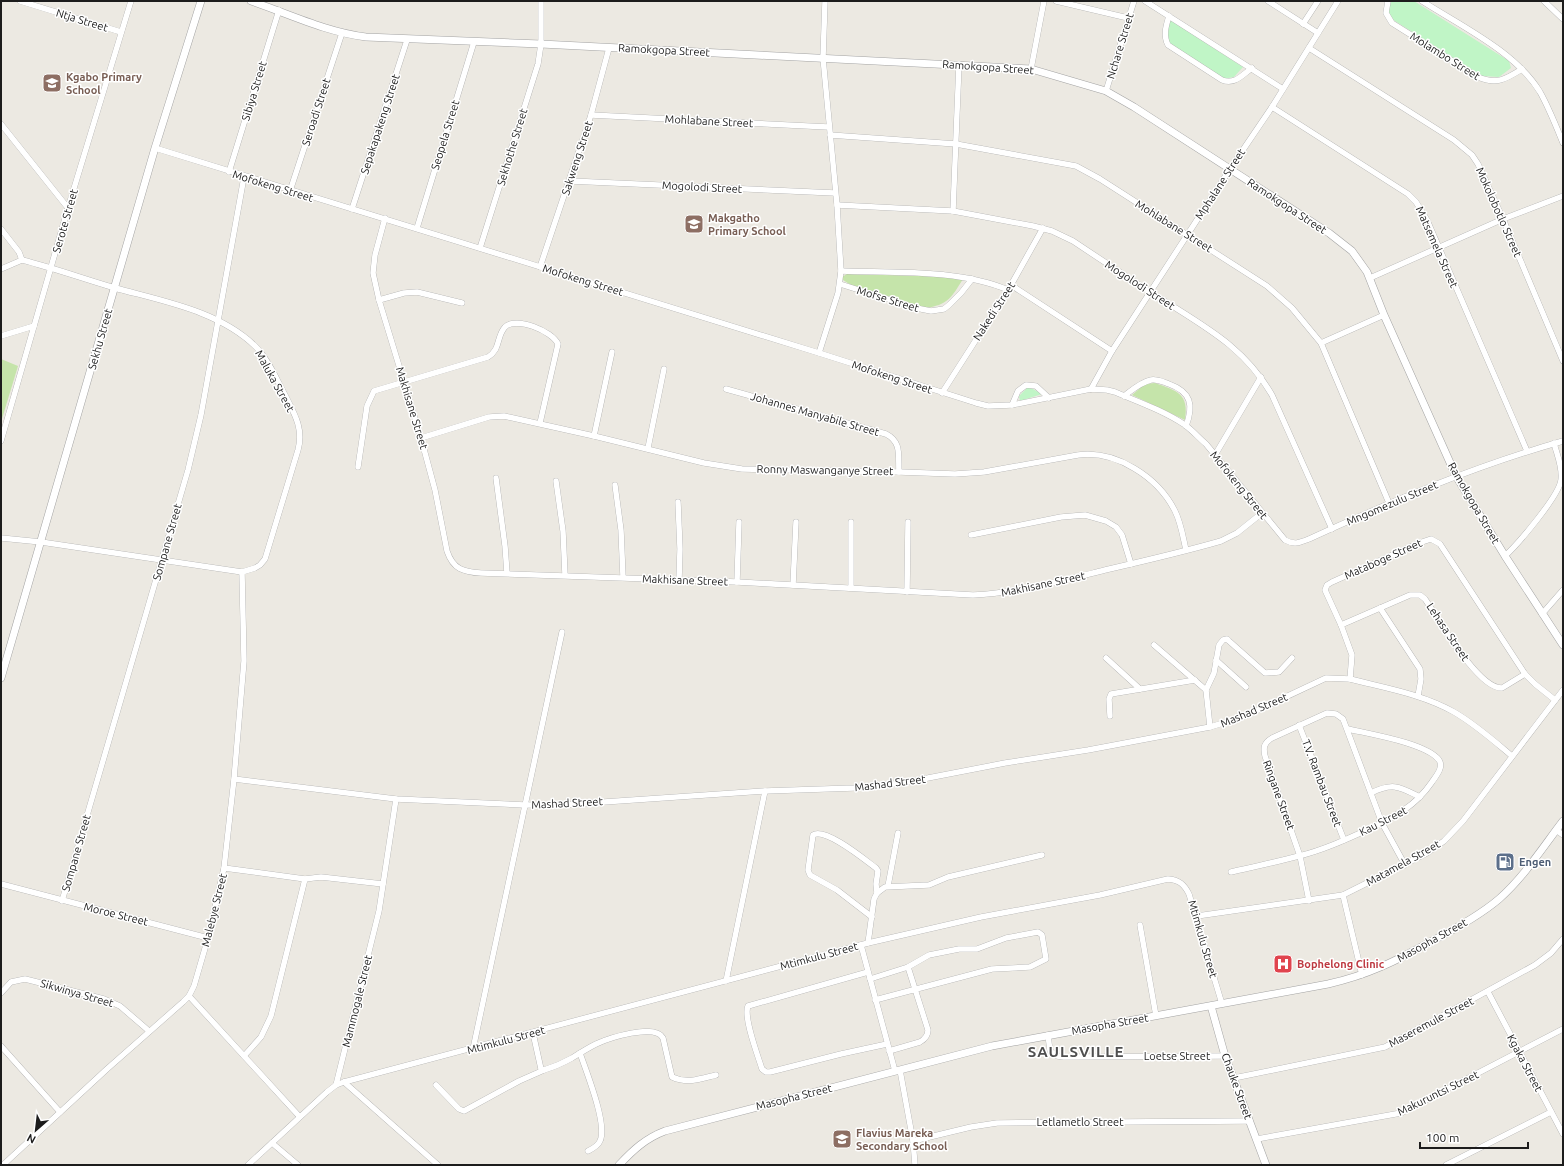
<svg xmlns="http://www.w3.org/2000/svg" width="1564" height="1166" viewBox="0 0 1564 1166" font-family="Ubuntu,sans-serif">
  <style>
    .grass { fill: #c5e4aa }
    .park { fill: #c0f5c6 }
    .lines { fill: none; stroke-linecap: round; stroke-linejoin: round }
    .minor-casing { stroke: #a3a3a3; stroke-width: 6 }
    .tertiary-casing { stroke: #a3a3a3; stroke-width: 8 }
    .minor { stroke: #fff; stroke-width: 5.5 }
    .tertiary { stroke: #fff; stroke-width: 7 }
    .labels { text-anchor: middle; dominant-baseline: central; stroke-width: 3; stroke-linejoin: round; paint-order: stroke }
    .street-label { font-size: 11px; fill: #1c1c1c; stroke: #fff }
    .education-label { font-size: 11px; font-weight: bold; fill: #785e54; stroke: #fff; text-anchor: start }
    .service-label { font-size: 11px; font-weight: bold; fill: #4e5e75; stroke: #fff; text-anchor: start }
    .health-label { font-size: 11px; font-weight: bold; fill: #be3a42; stroke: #fff; text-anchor: start }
    .district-label { font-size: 15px; font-weight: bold; letter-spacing: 1px; fill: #4f4f4f; stroke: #fff }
  </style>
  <rect width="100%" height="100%" fill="#ece9e2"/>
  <g class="grass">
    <path d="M847 274 953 277 963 279C951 298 948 305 925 308L851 285 843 280 842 277Z"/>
    <path d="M1 359 18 366 1 422Z"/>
    <path d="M1155 383C1178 391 1189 394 1185 420L1132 395 1145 384Z"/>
  </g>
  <g class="park">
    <path d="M1389 1H1414L1509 61 1511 68 1499 77 1482 76 1387 16Z"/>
    <path d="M1170 20 1243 67 1234 77 1223 79 1169 43 1166 34Z"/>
    <path d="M1027 388H1031L1042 394 1020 401 1019 396Z"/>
  </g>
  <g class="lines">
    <defs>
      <g id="minor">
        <path d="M20 1 121 32"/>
        <path d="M1056 1 1128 18"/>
        <path d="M1145 1 1283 89"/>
        <path d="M1268 1 1318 33"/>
        <path d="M1388 1 1386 13 1392 23 1478 77C1497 85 1506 79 1522 69"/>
        <path d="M1422 1C1461 26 1516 52 1540 92 1549 108 1556 126 1563 143"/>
        <path d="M1544 1 1563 19"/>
        <path d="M1169 16C1166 26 1163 35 1168 45L1222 80C1235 85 1242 75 1252 68"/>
        <path d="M1303 24 1318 1"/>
        <path d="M1309 48 1454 140 1472 155 1478 164 1503 219 1563 361"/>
        <path d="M1031 69 1044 1"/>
        <path d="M1106 91 1134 1"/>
        <path d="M1272 107 1408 194 1416 202 1427 220 1527 451"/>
        <path d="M591 115 828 127"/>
        <path d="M1 124 68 208"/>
        <path d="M830 135 956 144 1076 166 1100 179 1267 286 1292 308 1321 343 1389 503"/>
        <path d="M155 148 819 353 976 403 988 406 1012 405 1091 389 1107 390 1115 392C1139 402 1164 411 1185 425 1193 431 1199 438 1206 444L1285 540C1294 545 1299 543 1309 539 1392 501 1475 466 1563 441"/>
        <path d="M229 172 279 10"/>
        <path d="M570 181 835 193"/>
        <path d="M290 191 342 33"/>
        <path d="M837 205 953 211 1033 226 1052 231 1073 241C1103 261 1133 281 1163 300 1207 328 1245 348 1272 395L1332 529"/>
        <path d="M352 209 407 40"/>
        <path d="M953 211 959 64"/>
        <path d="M385 218 375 255 373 273 379 300 421 438 435 490 447 551C453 569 463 572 481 573L737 582 973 595C1018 593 1061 581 1105 570 1144 561 1183 552 1221 541L1237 533 1262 513"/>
        <path d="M417 228 474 42"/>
        <path d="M1 229 19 252 22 260"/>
        <path d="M480 248 538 64 541 44V1"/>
        <path d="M540 267 591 115 609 48"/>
        <path d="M1 269 22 260C54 268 84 279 115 288 162 301 220 311 256 347 268 359 276 378 284 393 294 413 304 428 298 450L265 559 260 565 255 568 242 572 41 542 1 538"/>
        <path d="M841 271C894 273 959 269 1008 290"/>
        <path d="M1370 278 1503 219 1563 196"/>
        <path d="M840 284 916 308 931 311 944 309 949 305 961 293 972 279"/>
        <path d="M1011 285 1112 351"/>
        <path d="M379 300 404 293 417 292 462 303"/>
        <path d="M1 336 34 326"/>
        <path d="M1321 343 1384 315"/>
        <path d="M819 353 838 293 841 271 837 205 823 58 825 1"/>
        <path d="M726 389 886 434C902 442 898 456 899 472"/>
        <path d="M1091 389 1112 351 1230 169 1272 107 1338 1"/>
        <path d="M942 393 1011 285 1043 228"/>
        <path d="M1124 396C1132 390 1141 382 1151 380 1158 379 1163 382 1169 384 1191 392 1194 405 1186 426"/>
        <path d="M1012 405 1018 391 1026 385 1036 386 1049 398"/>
        <path d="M594 436 612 352"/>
        <path d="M421 438 489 417 504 416 594 436 704 463 742 469 899 472 955 474 984 472 1078 455C1116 450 1158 477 1175 511 1181 523 1183 537 1186 550"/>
        <path d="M1 441 68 208 131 1"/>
        <path d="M648 448 664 369"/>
        <path d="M1215 455 1261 377"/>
        <path d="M358 467 367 406 374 391 488 357C501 349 496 337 505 327 516 316 552 331 558 344L540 423"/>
        <path d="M496 478 505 546 507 573"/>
        <path d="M556 481 563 531 565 575"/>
        <path d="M615 485 621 530 623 577"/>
        <path d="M678 502 680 549 679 580"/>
        <path d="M851 522V588"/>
        <path d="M971 535 1061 517 1085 515 1106 521 1116 527 1122 535 1131 564"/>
        <path d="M1505 556C1518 544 1559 496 1561 480 1563 468 1557 455 1554 443"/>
        <path d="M737 582 739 522"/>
        <path d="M793 585 796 522"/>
        <path d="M907 592 908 522"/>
        <path d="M1380 608 1420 669 1421 679 1418 696"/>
        <path d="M1542 614 1563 590"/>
        <path d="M1341 625 1410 595H1420L1425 599C1438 618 1478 689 1502 688L1525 674"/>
        <path d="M1154 645 1206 690 1210 727"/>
        <path d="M1106 658 1140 689"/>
        <path d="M1216 660 1246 687"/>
        <path d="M1350 679 1352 655 1341 625 1325 590 1327 585 1332 582 1419 543 1431 539 1440 544 1525 674 1535 684 1555 700"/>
        <path d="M1206 690 1214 673 1219 645 1223 640 1227 639 1229 641 1265 673 1279 672 1292 658"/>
        <path d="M1110 716 1109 699 1111 694 1195 680"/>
        <path d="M1299 725 1344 840"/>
        <path d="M234 779 396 799 525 805H560L765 791 854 788 902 783 1005 763 1088 750 1210 727 1243 717 1326 678 1350 679C1385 688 1422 694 1454 712 1475 724 1494 741 1512 756"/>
        <path d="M1371 793C1393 782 1400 787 1420 797"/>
        <path d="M1556 830 1563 835"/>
        <path d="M224 868 305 879 321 877 383 884"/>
        <path d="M1231 872C1253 867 1276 862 1299 856 1323 850 1345 840 1367 830 1394 817 1415 807 1432 782 1436 776 1444 767 1439 760 1426 743 1369 734 1348 729"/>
        <path d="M1 884 208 938"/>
        <path d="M888 886 898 833"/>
        <path d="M1343 895 1362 975"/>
        <path d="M62 901 188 470 201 415 244 177"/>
        <path d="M1309 901 1300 856 1265 756C1263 747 1264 743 1272 738L1327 713 1336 714 1343 719 1382 823 1405 865"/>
        <path d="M1197 916 1343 895 1427 853 1444 841 1463 821 1563 690"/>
        <path d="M872 917 837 890 810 875 808 870 813 835C825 827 864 859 876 868L878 871 876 884 877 893"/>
        <path d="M1140 925 1156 1016"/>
        <path d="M868 943 874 899 877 893 885 887 929 885 948 877 1042 855"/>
        <path d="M861 945 895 1071"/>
        <path d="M868 972 748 1006C743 1017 758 1056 762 1069L766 1072H770L841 1054 887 1044"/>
        <path d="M870 979 908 967"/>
        <path d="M726 981 765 791"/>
        <path d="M1488 992 1563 1134"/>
        <path d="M1 993 11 982 25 979 104 999 120 1006 149 1031"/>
        <path d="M189 996 299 1116"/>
        <path d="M875 1000 992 969 1030 967 1046 959 1042 935 1038 932 1006 938 977 949H959L929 955 908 967 928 1030C928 1036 925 1039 920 1042L889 1051"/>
        <path d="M533 1033 541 1069 544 1070C554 1067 563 1063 572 1058 580 1053 588 1048 596 1044 609 1038 655 1023 663 1038L672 1077C687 1084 700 1079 716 1075"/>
        <path d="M1048 1035 1050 1051 1057 1056 1064 1057 1225 1056"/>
        <path d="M1 1046 60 1112"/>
        <path d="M473 1049 562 632"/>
        <path d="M580 1053C586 1071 608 1125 600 1141 598 1146 592 1149 588 1151"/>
        <path d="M244 1056 261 1037 271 1016 305 879"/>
        <path d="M900 1070 913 1141 915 1165"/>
        <path d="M1234 1078 1385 1047 1535 965 1551 953 1563 939"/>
        <path d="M344 1082 438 1165"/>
        <path d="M336 1085 379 911 396 799"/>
        <path d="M436 1085 459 1109 464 1111 519 1081 544 1070"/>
        <path d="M1257 1139 1401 1113 1563 1029"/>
        <path d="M913 1141 971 1127 997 1123 1250 1121"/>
        <path d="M272 1143 298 1165"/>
        <path d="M3 1165 107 1069 183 1002 189 996 194 986 208 938 224 868 234 779 244 661 242 572"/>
        <path d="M248 1165 327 1092 336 1085 344 1082 868 943 981 917 1100 895 1168 879C1179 880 1184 884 1189 894L1222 1004"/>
        <path d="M1446 1165 1551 1112"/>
      </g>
      <g id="tertiary">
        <path d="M251 1C289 14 326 32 366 37L541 44 1031 69 1106 91 1134 107 1329 233 1352 251 1367 272 1384 315 1456 476 1505 556 1563 645"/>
        <path d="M1 678 155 148 201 1"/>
        <path d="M1211 1006 1225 1056 1266 1165"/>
        <path d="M619 1165C633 1150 646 1138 665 1131L992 1046 1328 984C1368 975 1396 961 1432 941 1455 929 1479 916 1499 899 1524 877 1543 847 1563 821"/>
      </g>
    </defs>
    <use href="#minor" class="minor-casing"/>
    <use href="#tertiary" class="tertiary-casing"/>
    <use href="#minor" class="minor"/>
    <use href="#tertiary" class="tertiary"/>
  </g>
  <defs>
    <symbol id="school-square" viewBox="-11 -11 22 22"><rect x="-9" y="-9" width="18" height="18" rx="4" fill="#8d6e63" stroke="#fff"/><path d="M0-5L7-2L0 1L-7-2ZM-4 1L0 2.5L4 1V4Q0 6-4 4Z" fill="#fff"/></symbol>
    <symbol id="fuel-square" viewBox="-11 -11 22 22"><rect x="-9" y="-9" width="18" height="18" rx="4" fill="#5c6f8a" stroke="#fff"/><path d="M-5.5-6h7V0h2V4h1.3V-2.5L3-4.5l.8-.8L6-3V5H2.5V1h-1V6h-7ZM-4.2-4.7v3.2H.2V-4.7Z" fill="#fff"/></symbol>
    <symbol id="hospital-square" viewBox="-11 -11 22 22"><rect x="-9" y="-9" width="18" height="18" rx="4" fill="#e0444e" stroke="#fff"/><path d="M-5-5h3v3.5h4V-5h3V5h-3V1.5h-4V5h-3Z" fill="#fff"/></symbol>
  </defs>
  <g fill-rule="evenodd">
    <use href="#school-square" x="41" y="72" width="22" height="22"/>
    <use href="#school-square" x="683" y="213" width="22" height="22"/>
    <use href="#fuel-square" x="1494" y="851" width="22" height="22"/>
    <use href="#hospital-square" x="1272" y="953" width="22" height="22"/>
    <use href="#school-square" x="831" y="1128" width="22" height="22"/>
  </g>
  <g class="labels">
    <g class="street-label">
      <text transform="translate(82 20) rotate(17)">Ntja Street</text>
      <text transform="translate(1120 46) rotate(-73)">Nchare Street</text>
      <text transform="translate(664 50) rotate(3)">Ramokgopa Street</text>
      <text transform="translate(1445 56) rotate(32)">Molambo Street</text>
      <text transform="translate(988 67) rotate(4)">Ramokgopa Street</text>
      <text transform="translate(254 91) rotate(-73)">Sibiya Street</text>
      <text transform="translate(316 112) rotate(-72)">Seroadi Street</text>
      <text transform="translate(709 121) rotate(3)">Mohlabane Street</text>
      <text transform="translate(380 124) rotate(-72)">Sepakapakeng Street</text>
      <text transform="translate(445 135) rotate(-73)">Seopela Street</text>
      <text transform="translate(512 147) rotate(-73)">Sekhothe Street</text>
      <text transform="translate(577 158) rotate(-72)">Sakweng Street</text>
      <text transform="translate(1220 184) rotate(-57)">Mphalane Street</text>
      <text transform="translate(273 186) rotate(17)">Mofokeng Street</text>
      <text transform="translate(702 187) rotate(3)">Mogolodi Street</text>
      <text transform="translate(1287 206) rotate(33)">Ramokgopa Street</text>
      <text transform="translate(1499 212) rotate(66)">Mokolobotlo Street</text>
      <text transform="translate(65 221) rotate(-74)">Serote Street</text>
      <text transform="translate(1174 226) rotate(32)">Mohlabane Street</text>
      <text transform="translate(1437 247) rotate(66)">Matsemela Street</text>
      <text transform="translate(583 280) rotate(17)">Mofokeng Street</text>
      <text transform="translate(1140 285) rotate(33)">Mogolodi Street</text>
      <text transform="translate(888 299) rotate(17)">Mofse Street</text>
      <text transform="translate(994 311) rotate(-57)">Nakedi Street</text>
      <text transform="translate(100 339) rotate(-74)">Sekhu Street</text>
      <text transform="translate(892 377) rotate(18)">Mofokeng Street</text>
      <text transform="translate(275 381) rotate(61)">Maluka Street</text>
      <text transform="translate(412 408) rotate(73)">Makhisane Street</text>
      <text transform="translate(815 414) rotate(16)">Johannes Manyabile Street</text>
      <text transform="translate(825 470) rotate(1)">Ronny Maswanganye Street</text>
      <text transform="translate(1239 485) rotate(51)">Mofokeng Street</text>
      <text transform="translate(1392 503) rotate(-23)">Mngomezulu Street</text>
      <text transform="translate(1474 503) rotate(60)">Ramokgopa Street</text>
      <text transform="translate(167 542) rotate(-74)">Sompane Street</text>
      <text transform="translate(1383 559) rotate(-24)">Mataboge Street</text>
      <text transform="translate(685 580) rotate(2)">Makhisane Street</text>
      <text transform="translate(1043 584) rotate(-12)">Makhisane Street</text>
      <text transform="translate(1448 632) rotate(56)">Lehasa Street</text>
      <text transform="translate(1254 710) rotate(-23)">Mashad Street</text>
      <text transform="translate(890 783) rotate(-7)">Mashad Street</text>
      <text transform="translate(1322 783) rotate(69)">T.V. Rambau Street</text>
      <text transform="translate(1279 795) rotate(70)">Ringane Street</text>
      <text transform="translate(567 803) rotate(-3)">Mashad Street</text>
      <text transform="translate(1383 821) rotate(-27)">Kau Street</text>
      <text transform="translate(76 853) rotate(-74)">Sompane Street</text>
      <text transform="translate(1403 863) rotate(-29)">Matamela Street</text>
      <text transform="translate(214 910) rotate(-76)">Malebye Street</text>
      <text transform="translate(116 914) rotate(14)">Moroe Street</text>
      <text transform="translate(1203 939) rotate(74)">Mtimkulu Street</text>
      <text transform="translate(1432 940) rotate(-29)">Masopha Street</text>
      <text transform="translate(819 956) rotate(-15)">Mtimkulu Street</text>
      <text transform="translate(77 993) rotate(16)">Sikwinya Street</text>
      <text transform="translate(357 1001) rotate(-76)">Mammogale Street</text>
      <text transform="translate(1431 1022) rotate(-28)">Maseremule Street</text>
      <text transform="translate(1110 1024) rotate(-10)">Masopha Street</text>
      <text transform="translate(506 1040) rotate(-15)">Mtimkulu Street</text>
      <text x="1177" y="1056">Loetse Street</text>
      <text transform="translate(1525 1063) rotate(62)">Kgaka Street</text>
      <text transform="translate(1237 1086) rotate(70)">Chauke Street</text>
      <text transform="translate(1438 1093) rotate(-26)">Makuruntsi Street</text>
      <text transform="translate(794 1097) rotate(-14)">Masopha Street</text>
      <text x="1080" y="1122">Letlametlo Street</text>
    </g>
    <g class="education-label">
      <text x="66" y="77">Kgabo Primary<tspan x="66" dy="13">School</tspan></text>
      <text x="708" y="218">Makgatho<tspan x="708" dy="13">Primary School</tspan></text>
      <text x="856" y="1133">Flavius Mareka<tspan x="856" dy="13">Secondary School</tspan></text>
    </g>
    <g class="service-label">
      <text x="1519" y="862">Engen</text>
    </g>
    <g class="health-label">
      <text x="1297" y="964">Bophelong Clinic</text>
    </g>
    <g class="district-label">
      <text x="1076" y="1051">SAULSVILLE</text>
    </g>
  </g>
  <rect width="1564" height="1166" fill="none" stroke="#1c1c1c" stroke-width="4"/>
  <g transform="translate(36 1130) rotate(208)" stroke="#ffffff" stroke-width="3" paint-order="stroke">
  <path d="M0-3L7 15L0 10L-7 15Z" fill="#1c1c1c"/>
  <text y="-6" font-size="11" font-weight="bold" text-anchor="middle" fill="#1c1c1c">N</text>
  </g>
  <path d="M1420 1142v6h108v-6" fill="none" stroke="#1c1c1c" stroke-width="2"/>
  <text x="1426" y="1142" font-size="12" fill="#1c1c1c" stroke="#ffffff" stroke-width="3" paint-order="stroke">100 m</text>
</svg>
